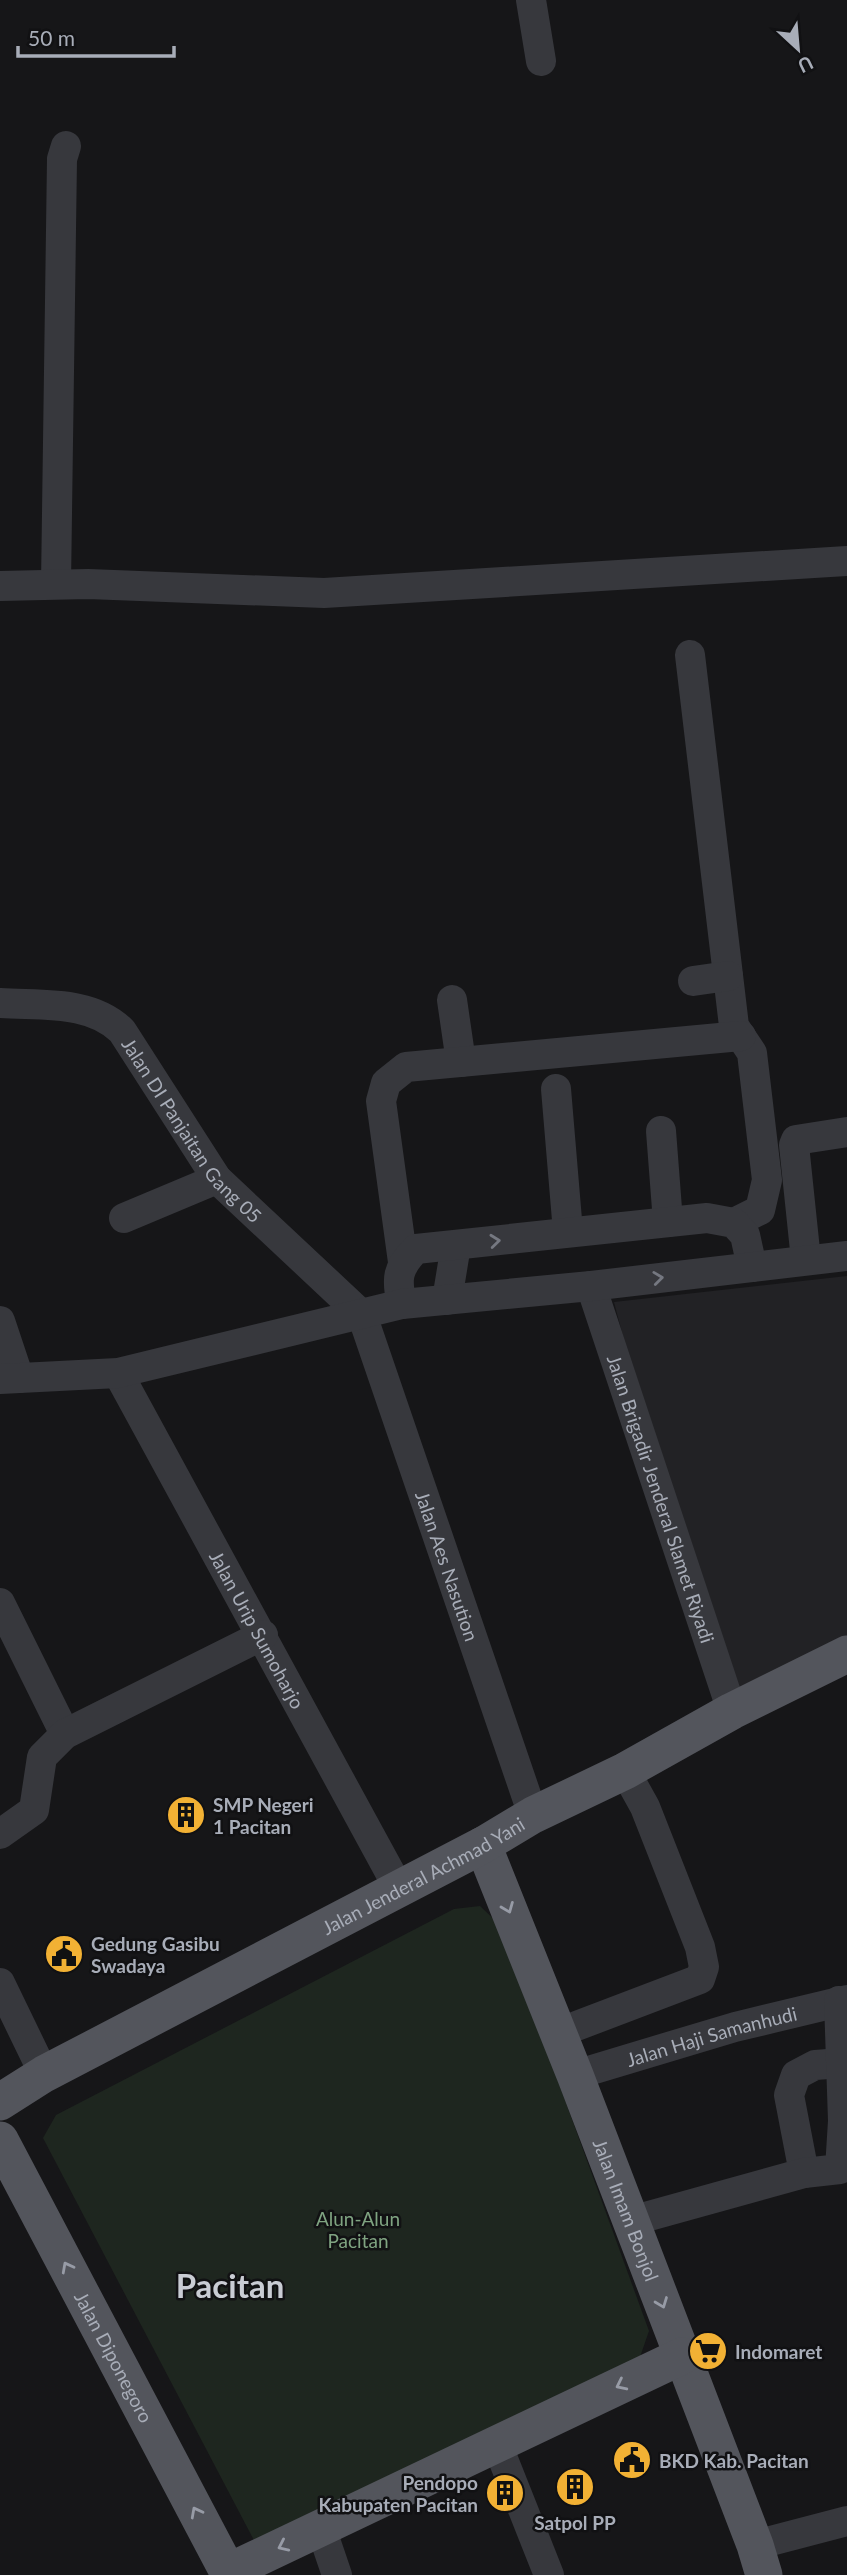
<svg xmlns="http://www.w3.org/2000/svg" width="847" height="2575" viewBox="0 0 847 2575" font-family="Lato,sans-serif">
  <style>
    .built { fill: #222225 }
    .green { fill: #1e261f }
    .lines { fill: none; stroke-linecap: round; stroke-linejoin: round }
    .minor { stroke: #37383d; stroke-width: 30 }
    .major { stroke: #53555c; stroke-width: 37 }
    .oneway { stroke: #757881 }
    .oneway2 { stroke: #979ba6 }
    .labels { text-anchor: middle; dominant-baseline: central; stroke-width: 5; stroke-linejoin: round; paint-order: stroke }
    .street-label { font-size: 19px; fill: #a8adb8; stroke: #111113 }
    .poi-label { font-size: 19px; font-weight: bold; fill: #a8adb8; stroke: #111113; text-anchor: start }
    .park-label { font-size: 19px; fill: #7fa381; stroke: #111113 }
    .town-label { font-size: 33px; font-weight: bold; fill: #c9ccd4; stroke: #111113 }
  </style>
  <rect width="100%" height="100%" fill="#161618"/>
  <path class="built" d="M847 1276V1647L742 1702 640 1401 614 1302Z"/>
  <path class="green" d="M480 1906 502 1927 649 2331 633 2377 257 2546 43 2138 56 2115 454 1909Z"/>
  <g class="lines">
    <g class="minor">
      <path d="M531 0 541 61"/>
      <path d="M56 584 62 159 66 146"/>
      <path d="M0 586 88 584 324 593 847 561"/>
      <path d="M690 655 734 1026 752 1053 767 1180 760 1210 734 1223"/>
      <path d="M693 981 728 976"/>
      <path d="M452 1000 461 1062"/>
      <path id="s1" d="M0 1003C42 1006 91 1000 122 1031L217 1179 362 1315 533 1815"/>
      <path d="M556 1089 568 1232"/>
      <path d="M661 1131 668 1222"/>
      <path d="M124 1218 217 1179"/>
      <path d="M806 1260 794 1145 796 1140 847 1132"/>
      <path d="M403 1262 381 1101 386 1083 406 1067 741 1036"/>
      <path id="s2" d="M591 1286 732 1711"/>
      <path d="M447 1300 456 1245"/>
      <path d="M402 1304C396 1279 397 1268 416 1249L707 1218 734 1223 745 1235 752 1267"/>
      <path d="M0 1321 19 1378"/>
      <path id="s3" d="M118 1373 398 1887"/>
      <path d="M0 1379 118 1373 402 1304 591 1286 847 1256"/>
      <path d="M0 1603 65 1734"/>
      <path d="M0 1834 34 1810 42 1757 65 1734 263 1635"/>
      <path d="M0 1983 44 2074"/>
      <path d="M558 2033 700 1979 704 1967 700 1947 645 1807 625 1771"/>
      <path id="s4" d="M575 2075 735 2027 847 2000"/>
      <path d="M804 2173 789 2095 796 2075 815 2065 842 2063"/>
      <path d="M631 2221 804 2173 840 2169 843 2121 839 2001"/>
      <path d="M497 2444 549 2575"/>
      <path d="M321 2528 337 2575"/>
      <path d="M755 2545 847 2521"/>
    </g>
    <g class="major">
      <path id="s5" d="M483 1845 575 2075 755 2545 764 2575"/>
      <path id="s6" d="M0 2102 44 2074 483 1845 533 1815 625 1771 732 1711 847 1654"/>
      <path id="s7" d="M0 2140 228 2572 682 2356"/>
    </g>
  </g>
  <defs><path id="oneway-chevron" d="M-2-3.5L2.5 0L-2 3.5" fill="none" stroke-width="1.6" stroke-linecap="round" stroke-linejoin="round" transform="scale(1.75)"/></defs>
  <g class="oneway">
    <use href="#oneway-chevron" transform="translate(495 1241) rotate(-6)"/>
    <use href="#oneway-chevron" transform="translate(658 1278) rotate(-7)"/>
  </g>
  <g class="oneway2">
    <use href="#oneway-chevron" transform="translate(508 1908) rotate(68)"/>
    <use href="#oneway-chevron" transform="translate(67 2267) rotate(-118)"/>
    <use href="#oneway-chevron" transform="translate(662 2303) rotate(69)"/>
    <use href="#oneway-chevron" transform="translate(621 2385) rotate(154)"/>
    <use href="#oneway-chevron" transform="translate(196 2512) rotate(-118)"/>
    <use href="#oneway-chevron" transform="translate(283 2546) rotate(155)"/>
  </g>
  <defs>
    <symbol id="building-disc" viewBox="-11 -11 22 22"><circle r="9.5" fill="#f2b134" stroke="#111113"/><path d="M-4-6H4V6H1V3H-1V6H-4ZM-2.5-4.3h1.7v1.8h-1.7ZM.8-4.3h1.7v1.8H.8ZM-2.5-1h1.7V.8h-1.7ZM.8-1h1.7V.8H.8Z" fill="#111"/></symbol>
    <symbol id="civic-disc" viewBox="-11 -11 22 22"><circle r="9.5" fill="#f2b134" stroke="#111113"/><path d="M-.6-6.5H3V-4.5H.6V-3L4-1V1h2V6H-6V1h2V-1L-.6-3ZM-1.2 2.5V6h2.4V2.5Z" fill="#111"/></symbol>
    <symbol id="supermarket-disc" viewBox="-11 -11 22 22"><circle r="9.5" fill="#f2b134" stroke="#111113"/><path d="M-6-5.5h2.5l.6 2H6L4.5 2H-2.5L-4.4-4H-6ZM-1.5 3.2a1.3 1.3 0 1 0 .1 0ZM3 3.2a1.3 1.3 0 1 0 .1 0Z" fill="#111"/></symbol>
  </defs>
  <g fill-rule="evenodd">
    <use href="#building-disc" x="164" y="1793" width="44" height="44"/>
    <use href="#civic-disc" x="42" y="1932" width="44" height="44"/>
    <use href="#supermarket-disc" x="686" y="2329" width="44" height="44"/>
    <use href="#civic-disc" x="610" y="2438" width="44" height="44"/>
    <use href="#building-disc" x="553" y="2465" width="44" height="44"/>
    <use href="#building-disc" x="483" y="2471" width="44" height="44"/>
  </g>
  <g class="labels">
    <g class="street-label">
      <text stroke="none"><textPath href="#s1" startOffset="250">Jalan DI Panjaitan Gang 05</textPath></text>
      <text stroke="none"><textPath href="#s2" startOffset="224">Jalan Brigadir Jenderal Slamet Riyadi</textPath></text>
      <text stroke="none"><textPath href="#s1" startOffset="768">Jalan Aes Nasution</textPath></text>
      <text stroke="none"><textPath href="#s3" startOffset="292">Jalan Urip Sumoharjo</textPath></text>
      <text stroke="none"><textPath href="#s6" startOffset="480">Jalan Jenderal Achmad Yani</textPath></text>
      <text stroke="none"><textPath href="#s4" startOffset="142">Jalan Haji Samanhudi</textPath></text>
      <text stroke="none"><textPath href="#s5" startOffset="392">Jalan Imam Bonjol</textPath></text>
      <text stroke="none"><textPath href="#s7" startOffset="245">Jalan Diponegoro</textPath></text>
    </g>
    <g class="poi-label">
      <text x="213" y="1804">SMP Negeri<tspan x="213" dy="22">1 Pacitan</tspan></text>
      <text x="91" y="1943">Gedung Gasibu<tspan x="91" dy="22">Swadaya</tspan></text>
      <text x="735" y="2351">Indomaret</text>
      <text x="659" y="2460">BKD Kab. Pacitan</text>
      <text x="478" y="2482" text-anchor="end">Pendopo<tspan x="478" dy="22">Kabupaten Pacitan</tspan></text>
      <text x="575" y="2522" text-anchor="middle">Satpol PP</text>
    </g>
    <g class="park-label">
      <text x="358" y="2218">Alun-Alun<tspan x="358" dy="22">Pacitan</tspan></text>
    </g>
    <g class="town-label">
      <text x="230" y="2285">Pacitan</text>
    </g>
  </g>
  <g transform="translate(798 49) rotate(154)" stroke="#111113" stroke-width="5" paint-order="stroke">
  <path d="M0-5L12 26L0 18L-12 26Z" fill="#a8adb8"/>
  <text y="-10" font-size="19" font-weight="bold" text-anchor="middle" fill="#a8adb8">U</text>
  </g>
  <path d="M18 46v10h156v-10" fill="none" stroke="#a8adb8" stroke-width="3.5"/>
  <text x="28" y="46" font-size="21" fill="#a8adb8" stroke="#111113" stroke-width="5" paint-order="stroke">50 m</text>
</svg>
